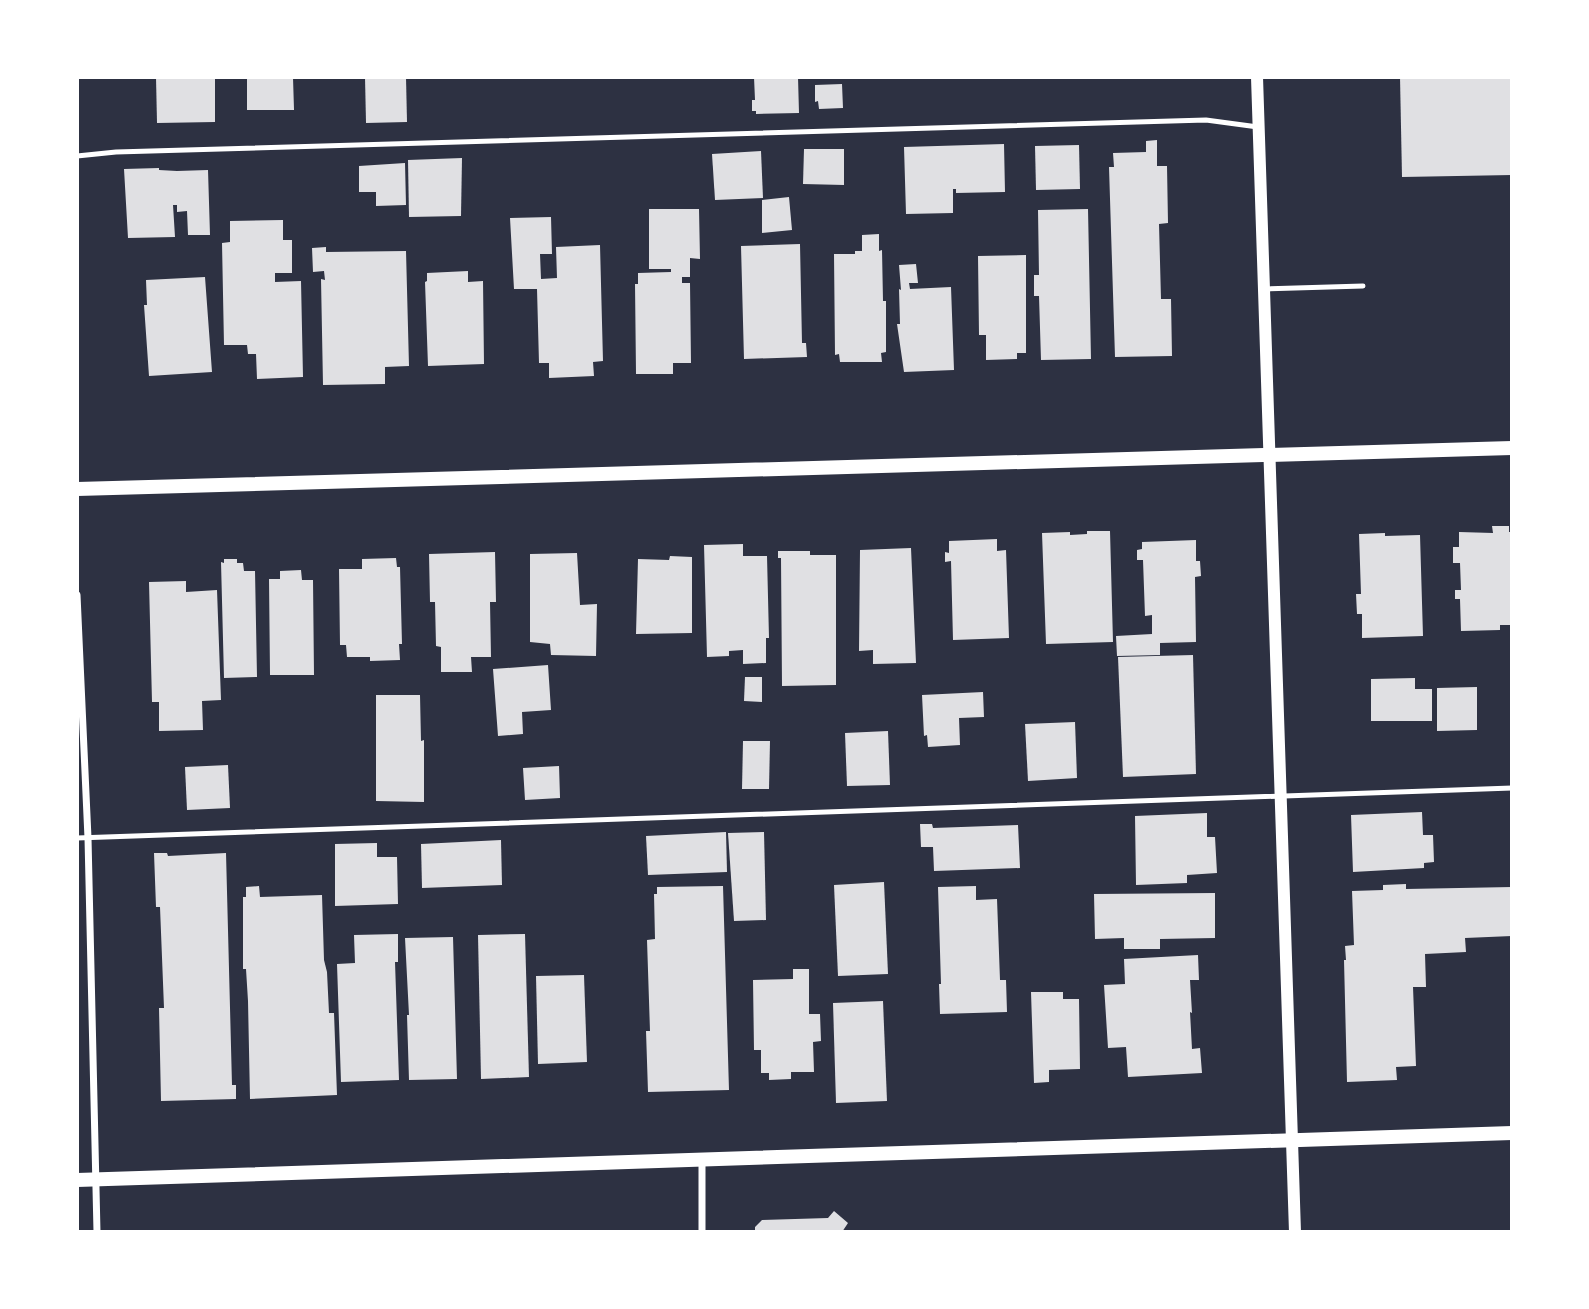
<svg xmlns="http://www.w3.org/2000/svg" width="1589" height="1309" viewBox="0 0 1589 1309" font-family="'DM Sans',sans-serif">
  <style>
    .building { fill: #e0e0e3 }
    .lines { fill: none; stroke-linecap: round; stroke-linejoin: round }
    .service { stroke: #fff; stroke-width: 5 }
    .minor { stroke: #fff; stroke-width: 7 }
    .tertiary { stroke: #fff; stroke-width: 12 }
    .secondary { stroke: #fff; stroke-width: 14 }
  </style>
  <rect width="100%" height="100%" fill="#2d3142"/>
  <g class="building">
    <path d="M156 77H215V122L157 123Z"/>
    <path d="M247 77H293L294 110H247Z"/>
    <path d="M365 77H406L407 122 366 123Z"/>
    <path d="M754 77H798L799 113 756 114V111H752V100H755Z"/>
    <path d="M1400 77H1512V175L1402 177Z"/>
    <path d="M842 84 843 108 819 109 818 101 815 102V85Z"/>
    <path d="M1157 140V166H1167L1168 223 1159 224 1161 299H1171L1172 356 1115 357 1109 167H1114L1113 153 1146 152V141Z"/>
    <path d="M1004 144 1005 192 956 193V189H953V213L906 214 904 147Z"/>
    <path d="M1079 145 1080 189 1036 190 1035 146Z"/>
    <path d="M804 149H844V185L803 184Z"/>
    <path d="M761 151 763 198 715 200 712 154Z"/>
    <path d="M462 158 461 216 409 217 408 160Z"/>
    <path d="M405 163 406 205 376 206V192H359V166Z"/>
    <path d="M159 168V170L177 171 208 170 210 235H188L187 211 177 212V205H173L175 237 128 238 124 169Z"/>
    <path d="M789 197 792 230 762 233V200Z"/>
    <path d="M649 209H699L700 259 690 258V277H682V283H690L691 363H673V374H636L635 284H638V273L671 272V269H649Z"/>
    <path d="M1088 209 1091 359 1041 360 1039 296H1034V275H1039L1038 210Z"/>
    <path d="M551 217 552 254H540L541 279 557 278 556 247 600 245 603 361 593 362 594 376 549 378V363H539L537 289H514L510 218Z"/>
    <path d="M283 220V240H292V273H275V282L301 281 303 377 257 379 256 354H248L247 345H224L222 243 230 242V221Z"/>
    <path d="M879 234V251L882 250 883 301H886V352L881 353 882 362H840L839 354 835 355 834 254H855V251H862V235Z"/>
    <path d="M800 244 802 343H806L807 357 744 359 741 246Z"/>
    <path d="M326 247V252L406 251 409 366 385 367V384L323 385 321 279 325 280 324 271 313 272 312 248Z"/>
    <path d="M1026 255V353H1017V359L986 360V335H979L978 256Z"/>
    <path d="M916 264 918 283H909L910 289 951 287 954 370 904 372 897 324H900L899 289 901 290 899 265Z"/>
    <path d="M468 271V282L483 281 484 364 428 366 425 282 427 281V273Z"/>
    <path d="M205 277 212 372 149 376 144 305H147L146 280Z"/>
    <path d="M1492 526H1509V532H1512V625H1500V630L1461 631 1460 599H1455V590H1461L1460 563H1453V547H1459V532L1493 533Z"/>
    <path d="M1087 531H1110L1113 642 1046 644 1042 533 1070 532V535L1087 534Z"/>
    <path d="M1385 533V536L1420 535 1423 636 1362 638V614H1357L1356 594H1361L1359 534Z"/>
    <path d="M997 539V551L1006 550 1009 638 953 640 951 561 945 562V552L949 553V541Z"/>
    <path d="M1196 540V561H1200L1201 576 1195 577 1196 642 1160 643V655L1117 656 1116 636 1152 634V615L1145 616 1143 560H1137V550L1142 549V542Z"/>
    <path d="M743 544V556H767L769 638H766V663L743 664V650L729 651V656L707 657 704 545Z"/>
    <path d="M911 548 916 663 873 664V650L859 651 860 550Z"/>
    <path d="M778 551H810V555H836V685L782 686 781 558H778Z"/>
    <path d="M495 552 496 602H490L491 657H471L472 672H441V647L436 646 435 602H430L429 554Z"/>
    <path d="M577 553 580 605 597 604 596 656 551 655 550 644 530 642V554Z"/>
    <path d="M670 556 692 557V633L636 634 638 559 669 560Z"/>
    <path d="M396 558 397 567H400L402 644H399L400 660 370 661V657H347L346 645H340L339 569H362V559Z"/>
    <path d="M224 559H237V563H243L244 571H255L257 677 224 678 221 562 224 563Z"/>
    <path d="M301 570 302 580H313L314 675H270L269 579H280V571Z"/>
    <path d="M186 581V592L217 590 221 700 202 701 203 730 159 731V702H152L149 582Z"/>
    <path d="M1193 655 1196 774 1123 777 1118 657Z"/>
    <path d="M548 665 551 710 522 712 523 734 498 736 493 669Z"/>
    <path d="M745 677H762V702L744 701Z"/>
    <path d="M1415 678V689H1432V721H1371V679Z"/>
    <path d="M1477 687V730L1437 731V688Z"/>
    <path d="M983 692 984 717 959 718 960 745 928 747 927 735 924 736 922 695Z"/>
    <path d="M376 695H420L421 741 424 740V802L376 801Z"/>
    <path d="M1075 722 1077 778 1028 781 1025 724Z"/>
    <path d="M888 731 890 785 847 786 845 733Z"/>
    <path d="M743 741H770L769 789H742Z"/>
    <path d="M228 765 230 808 187 810 185 767Z"/>
    <path d="M559 766 560 798 525 800 523 768Z"/>
    <path d="M1422 812 1423 835H1433L1434 862 1424 863V868L1353 872 1351 815Z"/>
    <path d="M1207 813V837H1215L1217 873 1187 875V883L1136 885 1135 816Z"/>
    <path d="M920 824H932L933 828 1018 825 1020 868 934 871 933 847H921Z"/>
    <path d="M726 832 727 872 648 875 646 836Z"/>
    <path d="M764 832 766 920 734 921 728 833Z"/>
    <path d="M501 840 502 885 422 888 421 844Z"/>
    <path d="M377 843V857H397L398 904 335 906V844Z"/>
    <path d="M154 853H167L168 856 226 853 232 1085H236V1099L161 1101 159 1008H164L160 907H156Z"/>
    <path d="M884 882 888 974 838 976 834 885Z"/>
    <path d="M1406 884V889L1512 887V936L1465 938 1466 952 1425 954 1426 987H1413L1416 1066 1396 1067 1397 1080 1347 1082 1344 960H1346L1345 946 1354 945 1352 891 1383 890V885Z"/>
    <path d="M259 886 260 897 322 895 324 960 327 972 329 1013H334L337 1095 250 1099 248 1001 246 969H243V897H246V887Z"/>
    <path d="M723 886 729 1090 648 1092 646 1031H650L647 940 655 939 654 894H657V887Z"/>
    <path d="M976 886V900L997 899 1000 980H1006L1007 1012 940 1014 939 984H941L938 887Z"/>
    <path d="M1215 893V938L1160 939V949H1124V938L1095 939 1094 894Z"/>
    <path d="M398 934V962H395L399 1080 341 1082 337 964 355 963 354 935Z"/>
    <path d="M525 934 529 1077 481 1079 478 935Z"/>
    <path d="M453 937 457 1079 409 1080 407 1015H409L405 938Z"/>
    <path d="M1198 955 1199 980H1190L1192 1013 1190 1012 1192 1049 1200 1048 1202 1073 1128 1077 1126 1047 1108 1048 1104 985 1125 984 1124 959Z"/>
    <path d="M793 969H809V1014H820L821 1041 813 1042 814 1072H791V1079L769 1080V1073H761V1050H754L753 980 793 979Z"/>
    <path d="M584 975 587 1062 538 1064 536 976Z"/>
    <path d="M1031 992H1063V999H1079L1080 1069 1049 1070V1082L1034 1083Z"/>
    <path d="M883 1001 887 1101 836 1103 833 1003Z"/>
    <path d="M834 1211 848 1223 842 1232H755V1227L762 1220 828 1218Z"/>
  </g>
  <g class="lines">
    <g class="service">
      <path d="M77 156 116 152 1206 120 1258 127"/>
      <path d="M1265 289 1363 286"/>
      <path d="M77 838 1512 788"/>
    </g>
    <g class="minor">
      <path d="M77 595 88 838 97 1232"/>
      <path d="M702 1161V1232"/>
    </g>
    <path class="tertiary" d="M1257 77 1295 1232"/>
    <g class="secondary">
      <path d="M77 489 1512 448"/>
      <path d="M77 1180 1512 1133"/>
    </g>
  </g>
  <rect width="1589" height="1309" fill="none" stroke="#ffffff" stroke-width="158"/>
</svg>
